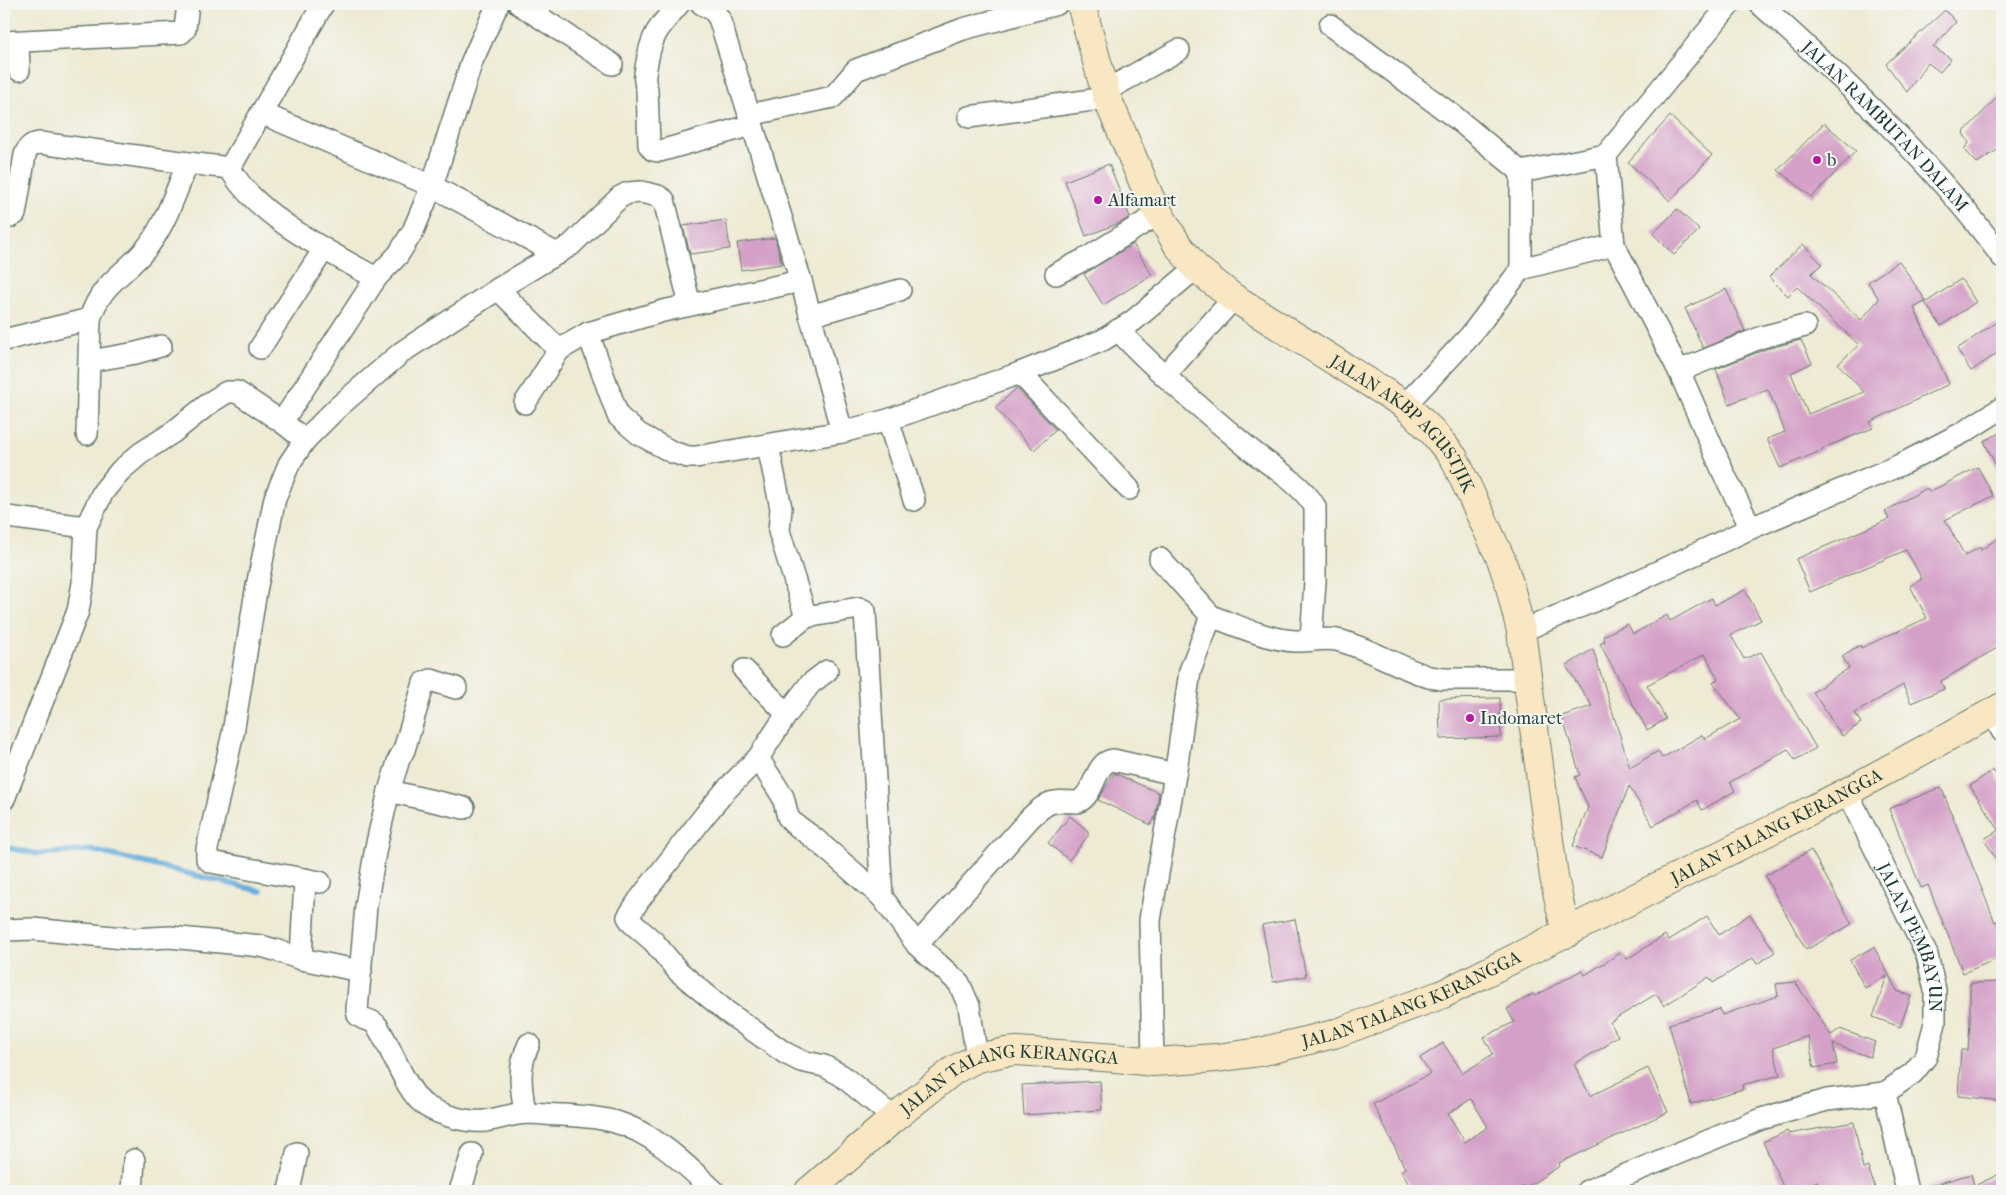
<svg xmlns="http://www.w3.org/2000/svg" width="2006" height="1195" viewBox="0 0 2006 1195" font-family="'IM FELL French Canon',serif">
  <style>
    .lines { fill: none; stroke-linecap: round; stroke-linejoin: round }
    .stream { stroke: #65addc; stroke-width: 5.5 }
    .building { fill: #d4a0c7; fill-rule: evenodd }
    .street-casing { stroke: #677a6c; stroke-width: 24 }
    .secondary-casing { stroke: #677a6c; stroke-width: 30 }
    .street { stroke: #fff; stroke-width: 21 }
    .secondary { stroke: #f9e7c3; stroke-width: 28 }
    .poi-dot { fill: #b5179e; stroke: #f6f6f2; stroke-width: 2 }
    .labels { text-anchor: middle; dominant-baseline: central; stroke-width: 4; stroke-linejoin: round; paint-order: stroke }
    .street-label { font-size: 18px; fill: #1f3d34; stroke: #f6f6f2 }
    .poi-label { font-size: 18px; fill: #1f3d34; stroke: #f6f6f2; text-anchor: start }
  </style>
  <rect width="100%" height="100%" fill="#f6f6f2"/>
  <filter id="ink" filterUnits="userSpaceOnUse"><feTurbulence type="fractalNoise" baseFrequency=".02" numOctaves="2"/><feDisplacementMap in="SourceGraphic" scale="10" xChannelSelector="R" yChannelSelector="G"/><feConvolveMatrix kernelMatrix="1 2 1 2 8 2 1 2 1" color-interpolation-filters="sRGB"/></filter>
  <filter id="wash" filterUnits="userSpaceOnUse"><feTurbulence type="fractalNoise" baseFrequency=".0096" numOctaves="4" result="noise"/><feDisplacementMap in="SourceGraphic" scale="20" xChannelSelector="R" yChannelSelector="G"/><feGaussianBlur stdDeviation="1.12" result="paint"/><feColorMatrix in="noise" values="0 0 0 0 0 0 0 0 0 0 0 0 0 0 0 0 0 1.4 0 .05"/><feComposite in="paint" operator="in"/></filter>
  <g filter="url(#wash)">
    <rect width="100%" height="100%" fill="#eeead3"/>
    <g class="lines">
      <path class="stream" d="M4 847 38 854 91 850 261 891"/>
    </g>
    <g id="blocks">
      <g class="building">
        <path d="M1945 10 1956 22 1933 47 1951 59 1940 72 1928 63 1907 92 1886 64Z"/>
        <path d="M2002 92V147L1977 163 1964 149 1969 143 1963 133Z"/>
        <path d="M1670 116 1712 155 1670 201 1628 162Z"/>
        <path d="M1824 123 1856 151 1812 197 1778 170Z"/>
        <path d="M1109 164 1130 217 1122 222 1086 236 1065 181Z"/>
        <path d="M1677 209 1699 230 1674 255 1653 234Z"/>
        <path d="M726 220 730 249 690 254 683 226Z"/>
        <path d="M775 238 782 264 741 270 737 243Z"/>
        <path d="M1133 244 1152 275 1103 305 1084 274Z"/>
        <path d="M1803 244 1822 264 1811 274 1861 320 1879 299 1868 282 1899 261 1926 301 1914 308 1949 384 1870 422 1873 428 1823 448V450L1780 468 1767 439 1785 432 1768 389 1729 404 1716 369 1766 349 1801 340 1812 363 1791 373 1808 414 1864 392 1838 364 1859 345 1797 287 1788 296 1769 277Z"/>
        <path d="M1961 279 1976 302 1941 326 1925 303Z"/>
        <path d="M1726 289 1745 331 1703 348 1685 308Z"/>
        <path d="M1995 323 2002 334V350L1971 371 1957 349Z"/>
        <path d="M1017 388 1056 430 1034 450 995 408Z"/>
        <path d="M2002 432V478L1984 441Z"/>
        <path d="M1978 467 1993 496 1945 520 1965 556 1980 547 1981 550 2002 535V645L1941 681 1944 689 1911 703 1903 685 1855 713 1861 723 1842 736 1813 692 1849 668 1842 656 1860 645 1861 648 1927 618 1910 586 1922 579 1906 550 1810 592 1796 559 1889 519 1885 511 1927 488 1929 492Z"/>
        <path d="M1745 590 1761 620 1731 635 1744 659 1761 652 1816 748 1795 760 1788 749 1730 782 1735 791 1702 810 1697 800 1653 826 1629 786 1602 857 1573 846 1588 807 1575 777 1580 775 1562 716 1592 706 1566 666 1593 649 1630 768 1658 751 1662 758 1702 735 1705 739 1740 719 1713 682 1718 679 1705 654 1647 685 1666 719 1647 730 1600 644 1605 641 1603 636 1628 624 1633 634 1667 615 1670 621 1712 598 1715 605Z"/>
        <path d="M1500 698 1501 737 1440 739 1439 699Z"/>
        <path d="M1993 770 2002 784V869L1984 839 1999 830 1970 786Z"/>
        <path d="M1114 773 1159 793 1155 817 1151 825 1098 800Z"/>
        <path d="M1941 787 1995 922 1997 921 2002 935V957L1963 973 1928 885 1921 888 1889 809Z"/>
        <path d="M1070 816 1088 831V836L1069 860 1048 843Z"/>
        <path d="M1811 850 1852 924 1806 950 1765 876Z"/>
        <path d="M1750 914 1775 952 1757 964 1753 958 1713 983 1709 977 1664 1006 1656 994 1610 1022 1618 1036 1608 1042 1609 1044 1574 1064 1590 1096 1648 1068 1668 1112 1559 1163 1560 1166 1525 1188 1524 1186 1516 1191H1413L1401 1171 1405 1168 1373 1104 1430 1074 1420 1058 1443 1043 1463 1073 1493 1054 1484 1037 1514 1022 1507 1009 1533 994 1535 996 1582 970 1585 975 1622 952 1627 959 1665 935 1669 940 1707 916 1719 935ZM1471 1099 1488 1127 1465 1142 1448 1114Z"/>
        <path d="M1295 919 1306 976 1273 982 1262 925Z"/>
        <path d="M1874 947 1897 991 1911 996 1900 1027 1873 1017 1887 976 1865 988 1850 960Z"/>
        <path d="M1795 982 1831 1035 1840 1029 1875 1042 1870 1057 1833 1044 1837 1064 1814 1068 1808 1036 1773 1048 1780 1075 1742 1085 1743 1089 1691 1104 1669 1024 1720 1009 1722 1015 1778 996 1776 984Z"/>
        <path d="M2002 982V1101L1958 1096 1961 1050H1968L1970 1022V983Z"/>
        <path d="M1100 1081 1102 1110 1024 1115 1022 1085Z"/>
        <path d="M1854 1122 1863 1169 1868 1167 1876 1191H1821L1817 1181 1796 1191H1785L1763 1142 1787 1131 1789 1134Z"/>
        <path d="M2002 1173V1191H1926V1187L1971 1174 1974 1186Z"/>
      </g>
    </g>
  </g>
  <g filter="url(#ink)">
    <use href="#blocks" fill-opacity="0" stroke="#677a6c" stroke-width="1"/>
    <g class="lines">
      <defs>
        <g id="street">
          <path d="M323 4 230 168C253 214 331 253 376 278L398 255 413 231 432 186 472 61 498 4"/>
          <path d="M519 4 612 64"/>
          <path d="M679 4C660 26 652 33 647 62 645 75 643 78 647 89L649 145 653 150 660 151 752 125"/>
          <path d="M702 4 713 10 719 18 801 281 842 432"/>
          <path d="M1730 4 1606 155 1614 245 1679 371 1724 474 1751 528"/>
          <path id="s1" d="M1760 4C1847 82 1932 162 2002 257"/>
          <path d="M1330 25 1456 118 1521 172"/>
          <path d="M4 42 181 33 185 29 188 4"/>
          <path d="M18 43 19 70"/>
          <path d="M1105 91 1179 50"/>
          <path d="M261 113 432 186 557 254"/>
          <path d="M749 115 833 97 856 70 963 29 1057 4"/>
          <path d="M969 117 1107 98"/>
          <path d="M1606 155 1521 172V269L1614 245"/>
          <path d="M4 216 10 217 15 214 25 155C28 147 31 144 40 143L188 163"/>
          <path d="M1056 274 1089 257 1158 214"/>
          <path d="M498 289 559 350"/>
          <path d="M810 316 900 290"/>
          <path d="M1118 330C1159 374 1207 413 1252 451 1271 466 1304 486 1315 507V582L1311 640"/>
          <path d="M588 333 618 416 639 434 672 452 688 457H696L842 432 888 420 1020 373 1103 340 1133 321 1196 268"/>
          <path d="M4 340 90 319C101 283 123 276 145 250 166 225 175 192 188 163L230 168"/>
          <path d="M260 348 324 249"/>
          <path d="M90 361 136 353 161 346"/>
          <path d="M1679 371 1762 337 1805 326"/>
          <path d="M1020 373 1129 489"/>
          <path d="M1165 375 1234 298"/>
          <path d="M525 403 559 350 588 333 663 311 801 281"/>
          <path d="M1405 405 1470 336 1521 269"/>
          <path d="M888 420 914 500"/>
          <path d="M87 434 90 319"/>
          <path d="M305 440 337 408 402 352 498 289 571 245 620 197 628 193 641 192 658 196 664 200 690 305"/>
          <path d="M768 446 781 508 779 531 806 617"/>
          <path d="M7 517 86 527"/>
          <path d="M1211 616C1238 626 1266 639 1295 641 1309 642 1323 637 1337 640 1369 648 1398 667 1429 677L1443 679H1527"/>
          <path d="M1521 631 1606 596 1751 528 1900 465 1964 432 2002 408"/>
          <path d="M783 635 806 617 859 608 865 611 882 897 917 945 959 983 969 1006 977 1058"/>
          <path d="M744 670 787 714 758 758 726 790 705 815 639 900 628 917 632 923 654 942 678 971 727 1012 785 1053 801 1061 824 1066 841 1075 894 1118"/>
          <path d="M456 688 431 680 424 683 404 750 399 759 389 791 376 847 366 906 357 1010 358 1015C364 1021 373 1019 377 1026 391 1046 406 1093 426 1106 441 1115 467 1123 485 1121 498 1119 512 1114 526 1113 538 1113 551 1115 563 1115 580 1116 596 1117 612 1121 652 1131 685 1164 714 1191"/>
          <path d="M1992 711 2002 731"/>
          <path d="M787 714 810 684 827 671"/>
          <path d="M758 758 783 797 788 817 792 822 815 839 882 897"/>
          <path d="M389 791 464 808"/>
          <path id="s2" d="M1847 792 1927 955 1935 990V1023L1926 1057 1913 1073 1885 1093 1907 1191"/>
          <path d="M4 799 78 611 83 583 86 527 103 492 120 471 141 453 172 433 211 402 227 392H237L282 422"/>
          <path d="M320 882 211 862 207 859V849L233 733 256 591 275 498 289 464 305 440 282 422 376 278"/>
          <path d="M4 930 33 929 133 939 170 937 261 946 275 950 301 959 361 971"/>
          <path d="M917 945 1031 817C1051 799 1052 801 1078 802 1096 794 1094 762 1113 760L1175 774"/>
          <path d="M301 959 305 879"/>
          <path d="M1153 1062 1150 920 1177 763 1190 671 1211 616 1160 559"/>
          <path d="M525 1113C521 1087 517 1069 529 1044"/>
          <path d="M132 1191 134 1160"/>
          <path d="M289 1191 297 1153"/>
          <path d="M460 1191 472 1154"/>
          <path d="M1587 1191 1761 1119 1827 1100 1885 1093"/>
        </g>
        <g id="secondary">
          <path id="s3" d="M1081 4 1107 98 1150 198 1177 244 1196 268 1231 296 1405 405 1432 431 1454 458 1501 559 1509 583 1521 631 1554 877 1566 934"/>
          <path id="s4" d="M809 1191 894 1118 954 1070 977 1058 1006 1052 1017 1051 1116 1058 1153 1062 1217 1058 1260 1052 1334 1034 1443 994 1847 792 2002 707"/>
        </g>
      </defs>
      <use href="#street" class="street-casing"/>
      <use href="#secondary" class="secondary-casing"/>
      <use href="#street" class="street"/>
      <use href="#secondary" class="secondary"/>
    </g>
  </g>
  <g class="poi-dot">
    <circle cx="1817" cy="160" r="5"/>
    <circle cx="1098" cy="200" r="5"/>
    <circle cx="1470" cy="718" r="5"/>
  </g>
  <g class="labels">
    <g class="street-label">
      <text stroke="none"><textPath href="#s1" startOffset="175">JALAN RAMBUTAN DALAM</textPath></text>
      <text stroke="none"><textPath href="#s3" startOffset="552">JALAN AKBP AGUSTJIK</textPath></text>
      <text stroke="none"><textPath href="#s4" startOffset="1065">JALAN TALANG KERANGGA</textPath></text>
      <text stroke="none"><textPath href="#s2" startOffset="160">JALAN PEMBAYUN</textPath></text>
      <text stroke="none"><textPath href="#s4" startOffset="660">JALAN TALANG KERANGGA</textPath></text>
      <text stroke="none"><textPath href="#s4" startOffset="240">JALAN TALANG KERANGGA</textPath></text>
    </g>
    <g class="poi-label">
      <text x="1827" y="160">b</text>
      <text x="1108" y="200">Alfamart</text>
      <text x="1480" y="718">Indomaret</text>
    </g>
  </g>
  <rect width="2006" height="1195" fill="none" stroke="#f6f6f2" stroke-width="20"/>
</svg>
